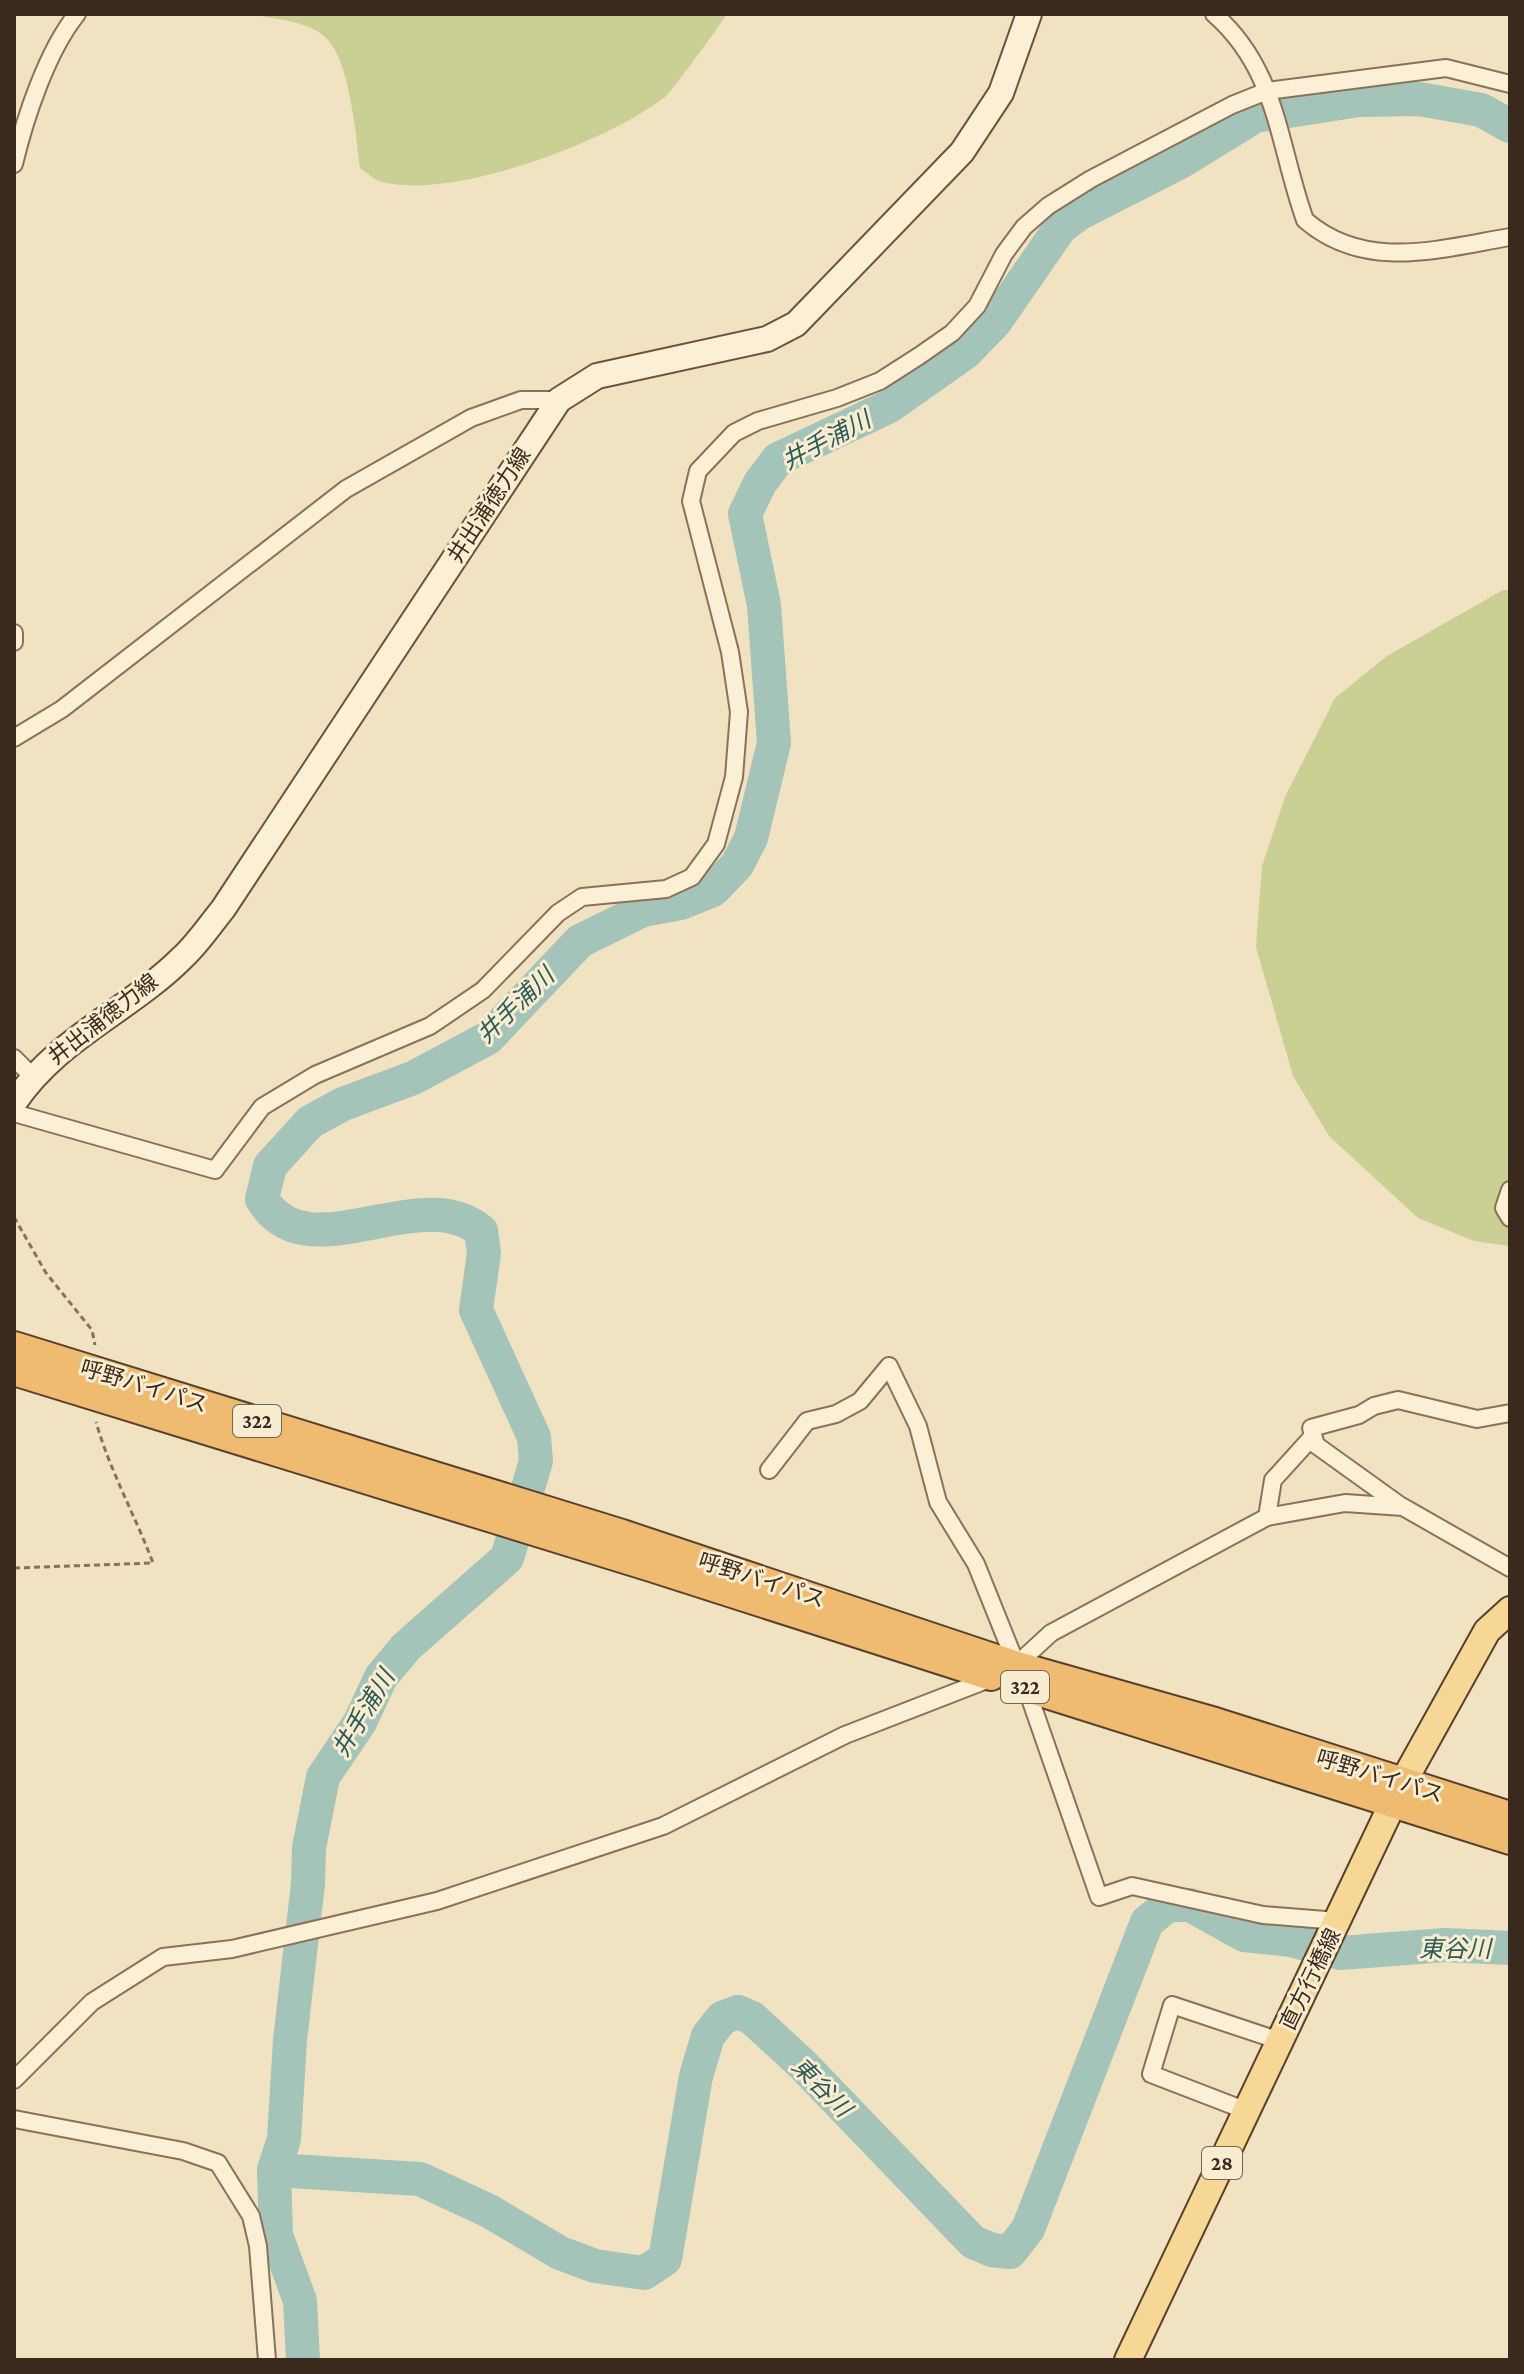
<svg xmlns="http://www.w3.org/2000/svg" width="1524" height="2374" viewBox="0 0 1524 2374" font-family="'Crimson Pro','Noto Sans JP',serif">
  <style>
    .green { fill: #cacf94 }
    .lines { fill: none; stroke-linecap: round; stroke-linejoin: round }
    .river { stroke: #a4c3b9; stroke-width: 34 }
    .minor-casing { stroke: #8b7257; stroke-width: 20 }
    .secondary-casing { stroke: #6d533b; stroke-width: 28 }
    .primary-casing { stroke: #59402c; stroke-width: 30 }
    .trunk-casing { stroke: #59402c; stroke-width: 32 }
    .path { stroke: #8b7257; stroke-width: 3; stroke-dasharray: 6 4; stroke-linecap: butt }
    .minor { stroke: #fbefd5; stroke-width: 16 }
    .secondary { stroke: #fbefd5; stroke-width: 24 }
    .primary { stroke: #f6d796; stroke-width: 26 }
    .trunk { stroke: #eebb71; stroke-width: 28 }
    .labels { text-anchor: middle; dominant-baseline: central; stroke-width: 6; stroke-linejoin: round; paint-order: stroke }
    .shield { fill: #f8ecd1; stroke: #736453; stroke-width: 2 }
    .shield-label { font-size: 20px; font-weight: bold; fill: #3a2a1d }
    .street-label { font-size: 22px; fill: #3a2a1d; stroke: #f8ecd1 }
    .water-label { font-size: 24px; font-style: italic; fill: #2b5b57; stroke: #f8ecd1 }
  </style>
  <rect width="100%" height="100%" fill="#f1e2c1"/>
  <g class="green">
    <path d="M250 14H727C721 24 672 91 665 97 607 142 458 198 386 183 377 182 367 173 360 168 356 136 350 60 326 38 310 21 272 19 250 14Z"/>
    <path d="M1503 590H1510V1246L1474 1241 1418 1218 1329 1136 1293 1076 1256 947 1262 866 1285 797 1335 698 1387 656Z"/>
  </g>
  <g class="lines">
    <g class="river">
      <path d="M274 2170 420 2179 489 2211 560 2253 595 2266 644 2273 665 2259 696 2076 708 2036 722 2018 738 2012 752 2018 803 2065 973 2242 992 2250 1010 2252 1028 2229 1147 1922 1168 1905H1190L1244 1935 1291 1940 1341 1953 1445 1945 1510 1948"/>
      <path d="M303 2360 300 2301 276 2235 274 2170 284 2139 290 2040 308 1884 309 1848 323 1777 360 1722 381 1677 406 1647 507 1558 536 1461 534 1437 476 1310 484 1253 481 1231C420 1179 307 1275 262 1199L270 1166 310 1122 343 1104 413 1078 488 1038 580 941 643 910 681 903 713 890 737 865 751 838 774 743 764 605 745 514 760 483 778 459 888 407 966 352 995 322 1060 228 1080 213 1182 161 1255 116 1359 100 1419 99 1481 110 1510 126"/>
    </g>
    <defs>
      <g id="minor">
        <path d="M1214 14C1278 70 1278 145 1305 220 1365 272 1439 249 1510 237"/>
        <path d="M14 164C25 118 47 51 77 14"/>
        <path d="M14 633V642"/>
        <path d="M14 738 62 709 346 489 471 418 521 400H559"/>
        <path d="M14 1058 32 1076"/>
        <path d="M14 1113 215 1170 262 1107 315 1075 430 1026 483 990 558 913 582 897 666 889 692 877 716 844 734 777 739 712 730 652 691 501 698 471 734 433 758 421 837 398 880 381 919 356 952 333 977 306 1004 254 1024 227 1048 206 1091 179 1232 105 1267 91 1446 68 1510 84"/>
        <path d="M1510 1190 1504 1208 1510 1218"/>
        <path d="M769 1470 807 1421 836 1414 860 1401 889 1366 918 1426 938 1502 976 1564 1017 1666"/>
        <path d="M1401 1506 1316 1445 1311 1428 1359 1415 1374 1406 1398 1400 1477 1419 1510 1413"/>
        <path d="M1267 1517 1273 1480 1313 1436"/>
        <path d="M1013 1668 1051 1633 1267 1517 1345 1503 1403 1507 1510 1568"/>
        <path d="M1026 1687 1099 1897 1132 1886 1263 1915 1338 1921"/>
        <path d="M14 2080 92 2002 163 1957 232 1949 437 1901 663 1826 845 1735 992 1678"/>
        <path d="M1247 2111 1151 2074 1172 2005 1280 2041"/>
        <path d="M14 2119 183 2151 218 2163 251 2216 258 2246 267 2360"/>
      </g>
      <path id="secondary" d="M14 1103C57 1038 129 1011 183 957 198 943 210 925 223 909L559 400 597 376 767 339 796 324 962 152 1001 93 1029 14"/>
      <path id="primary" d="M1128 2360 1402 1784 1487 1631 1510 1610"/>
      <g id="trunk">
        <path d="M14 1346 622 1534 1017 1666 1215 1722 1510 1816"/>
        <path d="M14 1371 651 1567 991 1676"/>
        <path d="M1034 1690 1510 1840"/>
      </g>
    </defs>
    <use href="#minor" class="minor-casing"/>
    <use href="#secondary" class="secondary-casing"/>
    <use href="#primary" class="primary-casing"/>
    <use href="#trunk" class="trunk-casing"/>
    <g class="path">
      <path d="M14 1217 46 1273 92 1330 95 1345"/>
      <path d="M14 1568 153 1563C135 1515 110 1471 96 1422"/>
    </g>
    <use href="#minor" class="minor"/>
    <use href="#secondary" class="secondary"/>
    <use href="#primary" class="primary"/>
    <use href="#trunk" class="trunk"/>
  </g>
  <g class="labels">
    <g class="shield">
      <rect x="233" y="1405" width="48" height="32" rx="6"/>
      <rect x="1001" y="1671" width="48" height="32" rx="6"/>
      <rect x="1202" y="2147" width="40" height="32" rx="6"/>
    </g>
    <g class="shield-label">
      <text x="257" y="1421">322</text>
      <text x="1025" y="1687">322</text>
      <text x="1222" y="2163">28</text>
    </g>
    <g class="street-label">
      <text transform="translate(489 505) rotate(-57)">井出浦徳力線</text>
      <text transform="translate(103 1019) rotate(-38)">井出浦徳力線</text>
      <text transform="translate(144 1386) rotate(17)">呼野バイパス</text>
      <text transform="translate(762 1580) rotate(18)">呼野バイパス</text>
      <text transform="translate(1380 1776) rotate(17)">呼野バイパス</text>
      <text transform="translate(1310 1979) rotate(-64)">直方行橋線</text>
    </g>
    <g class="water-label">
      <text transform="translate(826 440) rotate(-28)">井手浦川</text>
      <text transform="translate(515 1005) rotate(-44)">井手浦川</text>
      <text transform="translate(363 1713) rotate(-59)">井手浦川</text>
      <text x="1455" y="1948">東谷川</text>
      <text transform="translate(822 2087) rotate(45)">東谷川</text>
    </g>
  </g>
  <rect width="1524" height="2374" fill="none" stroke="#3a2a1d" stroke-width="32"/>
</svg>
